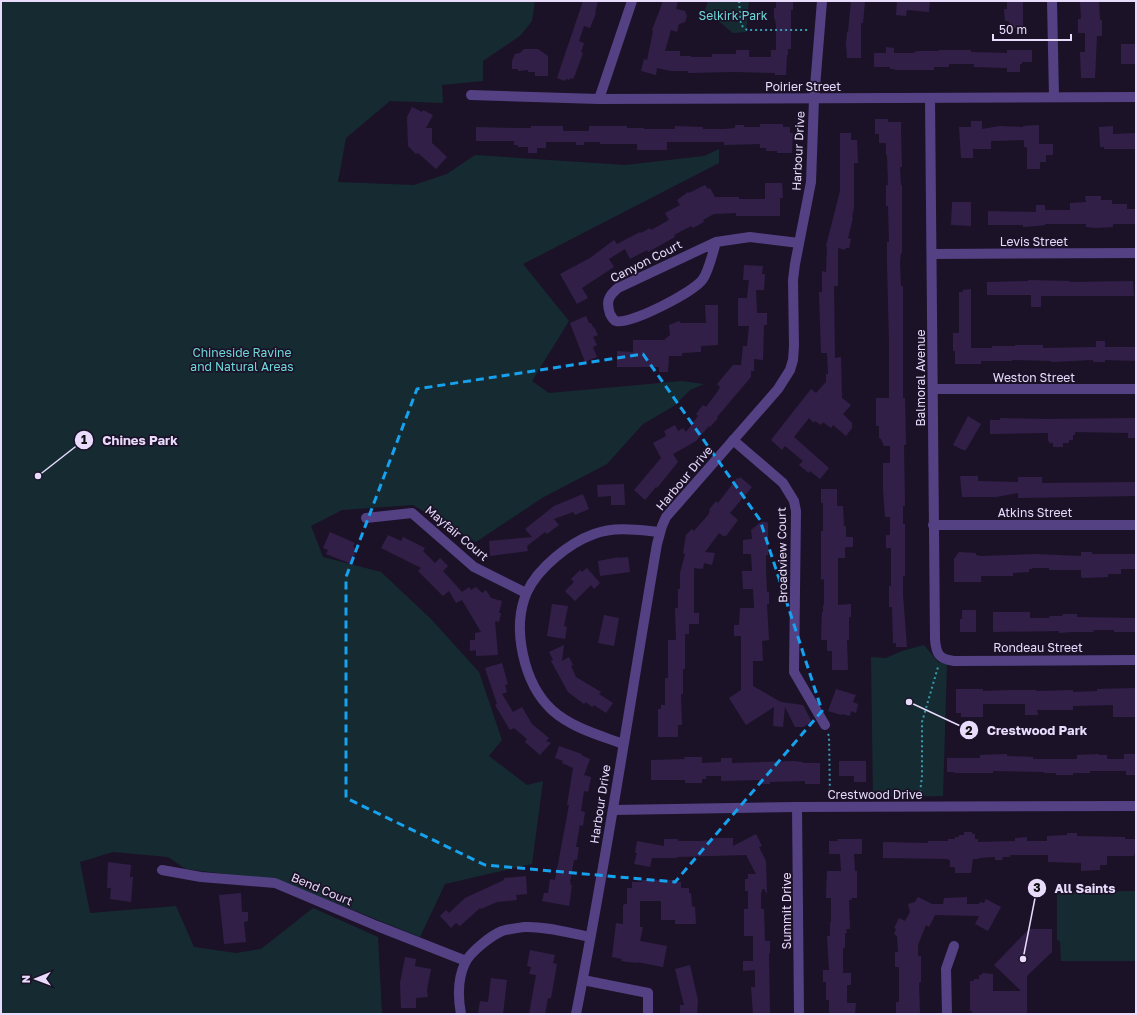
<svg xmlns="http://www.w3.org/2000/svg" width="1137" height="1015" viewBox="0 0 1137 1015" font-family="'Golos Text',sans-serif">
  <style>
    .green { fill: #152b31 }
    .building { fill: #321f47 }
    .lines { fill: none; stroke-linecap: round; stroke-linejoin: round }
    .path { stroke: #399bb2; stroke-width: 2; stroke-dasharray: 2 3; stroke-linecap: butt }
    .minor { stroke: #544183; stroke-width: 10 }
    .marked { fill: none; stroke: #16a2ee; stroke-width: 3; stroke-dasharray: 8 5; stroke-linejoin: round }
    .labels { text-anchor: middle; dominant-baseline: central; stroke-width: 3.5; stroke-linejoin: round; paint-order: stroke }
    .park-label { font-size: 12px; fill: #6cd8d8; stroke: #1b1228 }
    .street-label { font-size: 12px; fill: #e8dbfc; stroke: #1b1228 }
    .leader { fill: none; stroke: #e8dbfc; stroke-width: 1.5 }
    .callout-dot { fill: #e8dbfc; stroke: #1b1228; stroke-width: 1.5 }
    .mark-label { font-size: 12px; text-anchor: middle; font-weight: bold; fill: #111 }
    .callout-label { font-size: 13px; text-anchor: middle; font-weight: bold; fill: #e8dbfc; stroke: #1b1228; stroke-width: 3.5; stroke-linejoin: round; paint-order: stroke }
  </style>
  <rect width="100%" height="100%" fill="#1b1228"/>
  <g class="green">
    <path d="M1 1H535L532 21 521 35 483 61V81L442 85 443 103 390 101 346 138 338 182 414 185 447 174 475 155 625 165 704 156 719 149V163L523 264 569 321 532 381 549 393 682 381 704 384 690 390 674 406 643 424 607 464 542 498 476 542 413 505 342 510 311 526 323 557 381 572 431 619 479 672 502 740 489 756 527 785 543 781 532 864 445 884 420 937 281 881 186 869 168 857 113 852 80 862 90 913 176 906 194 947 236 953 261 949 313 908 378 937 382 1014H1Z"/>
    <path d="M708 1H749L746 32 733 33 705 10Z"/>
    <path d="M924 645 938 662 947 664 943 796 873 797 871 657 886 658 902 651Z"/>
    <path d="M1136 891V961H1061L1060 941 1057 940V892Z"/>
  </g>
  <g class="building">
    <path d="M583 1H598L595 13H596L590 28 584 26 579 41 584 43 581 52 583 53 575 75 573 79 570 78V80L566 79 565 81 557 78Z"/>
    <path d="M663 1H678L676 9 685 11 687 16 685 22 679 24 677 32 671 30 665 51H680V56H691V57H712V54H736V50H749V57H771V50H776V26L775 19H774V8H776V1H793V10H791V49H788V55H787L786 75H775V73L735 72 688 73V71H671L657 68 656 75 641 71 644 59 647 60 653 31 652 30Z"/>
    <path d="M851 1H865L863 23H861V58H847L846 44 847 32H848Z"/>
    <path d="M897 1H930L929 12 907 10 906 16 896 15Z"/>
    <path d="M1007 1H1023V28H1009V21H1005L1004 9H1007Z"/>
    <path d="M1080 1H1099L1100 20H1102V36H1097L1095 78H1081L1080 52H1085V33H1078V19H1081Z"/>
    <rect x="1121" y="44" width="15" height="20"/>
    <path d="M886 47 894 48V53H913L917 51H939V50H971V52L1007 53V50H1032V62H1022V64H1020V72H1007V68L974 67V64H949V67H934V70H895V69H890V67H874V53H886Z"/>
    <path d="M524 49H538L548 56V76H535V72H528V70L518 71V69H512V61L515 54 520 53Z"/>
    <path d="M412 107 422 112 423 110 433 115 426 128H432V143L447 157 436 169 418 153 416 154 408 146 407 117Z"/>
    <path d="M875 119H888V122H901V132L902 167H900L901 185H902V253H901L900 263 901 286H903V398H905L906 445H904L905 506H903V524H905V576H903V595L907 647H896V643H893L892 607H889V586H891V548H886V535H890V517H885L883 490V463H889L890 462V446H884L881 439 879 438V426H876V398H889V342L887 263V242H889L888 206H886V185H888L887 155H886V143H879V134H875Z"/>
    <path d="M971 121H982V129L1000 126 1023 127V126L1039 125V144H1053V155H1046V162H1040V169H1027V147H1024V140L991 141V149H973V158H961L959 127H971Z"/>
    <path d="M760 124H783V127H790V133H793L792 153H777V151H766V148H760V144L724 145V142H667V150H637V144H600V142H584V145H576V142H546V148H537V153H528V147H518V145H514V141H476V127L514 128H531V126H563V131H589V126H627V128H644V129H675V126L703 127V129H724L735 128V125H744V127H760Z"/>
    <path d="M1113 126V134L1136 133V149H1104V147H1100L1099 127Z"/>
    <path d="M840 133H851V140H857L858 163H854V208L852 217 853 218 848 238 851 239 849 248H846L845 250 838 248V286H834L835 358 841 357 842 398 851 405 843 414 852 423V428L846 436 833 425 831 428 823 422 821 425 815 421 814 423 809 418 794 437 829 468 820 479 810 471 809 473 799 465 803 461 785 446 782 450 771 440 811 389 816 393 826 382V374H828L827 353H821L819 292H822V271L826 272 827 247 826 246 840 191Z"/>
    <path d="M765 183H782L783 198H780V216H736V213L714 214 703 220 704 222 693 228 691 226 674 235 675 237 659 246 648 252 647 250 630 259 625 249 609 259 614 267 582 288 588 298 577 304 560 274 590 258 614 240 617 244 640 232 641 233 650 228 651 230 669 220 665 213 680 205 677 200 688 192 689 193 705 185 708 189 710 188 715 197H739V199H765Z"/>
    <path d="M1085 196H1101V200H1112V204H1127V209H1136V224H1113V227L1096 228 1086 227V224H1045V225L1036 226 1023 227V225H988V211L1036 212V205H1045V210H1070V203L1086 202Z"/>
    <path d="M952 202H971V226L951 225Z"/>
    <path d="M744 265 763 266 762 274H765L764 290H756L757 313H767V325H764L763 360 754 359V371H751V377L717 417 718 418 710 427 709 426 696 441 673 454 678 462 657 488 656 487 645 500 634 490 661 458 653 443 666 436 664 431 675 425 678 431 683 428 686 432 698 416 696 414 703 405 706 407 718 391 720 387 717 384 733 365H741L743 346H747L749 326H738V298H747L749 280H743Z"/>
    <path d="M1028 280 1070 281V282L1133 281 1134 296H1041V307H1031V295H987V282L1028 281Z"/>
    <path d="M971 289V348H992V346H1015V345H1043V348L1096 347V341H1105V347H1136V361L1105 360V362H1093V360L1051 362V361L1012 360V361H981V364H955V351H953V333H959V292H963V290Z"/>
    <path d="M705 305H718V345L701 346V352L682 353V356H669L668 372H659V367H617V351L633 352V340H664L670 335 669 325 679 321 681 323H706Z"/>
    <path d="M586 316 589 323H591L593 327H594L598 335 593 337 597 345 593 347 597 357 585 362 570 323Z"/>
    <path d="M968 416 981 424 966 450H963L953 445Z"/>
    <path d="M1000 418 1043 419 1136 418V438H1128V433L1075 432V435H1073V440H1069V443H1063V447H1053V443H1049V441H1048V433L990 434V420H1000Z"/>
    <path d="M960 476H978V481L1018 482V477H1042V483L1136 482V496L1018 498V493L996 497H962Z"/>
    <path d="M740 477 752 487 730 513 738 520 726 536H723L719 533 705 552 715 553 712 565 704 563 703 569 694 568V613H699V624H689V634H685V669H683V694H681L682 725H678V737H658V709H661V705H665V678H668V640H676L675 608H678V589H680V573L685 554 683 553 686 535 692 529 694 531 708 515 710 511 709 510 716 501 718 503 737 478 738 479Z"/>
    <path d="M624 484 625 505H611V496L598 497 597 485Z"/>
    <path d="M821 489H837V506H843L844 526H846V537H853V547H845V558H838V605L851 604V617H849V640H847L848 670H832V651H827V640H822L821 639 822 612H823V605H824V579L821 580V531H823V503H821Z"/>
    <path d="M583 494 589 509 575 515 573 512 554 519 559 525 547 534 545 532 527 546 528 551 490 556 489 541 532 537 525 529 554 506Z"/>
    <path d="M761 522H767L768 524V555H766V571L767 592H769V604H767L769 640 762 641 763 661H753V686L781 702 803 705 812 722 803 727H795L785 707 783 727 773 726 774 707 746 725 729 698 741 690V636H734V625H739L740 608H754L753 589H743L742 571H752L751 554H743V540L752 539 751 530Z"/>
    <path d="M330 532 355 543 353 547 357 549 351 564 326 554 328 550 323 548Z"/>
    <path d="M388 535 401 541 403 537 425 548 423 551 435 563 440 558 448 566 443 571 462 592 469 587 471 590 476 587 482 593 486 590 491 598 502 601 499 613H501L499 622 495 621 498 655 476 656V650L470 651V640H475V633L481 632 462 600 456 603 449 591 443 596 418 571 421 568 381 548Z"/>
    <path d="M959 552 976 553V555L981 556 1035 554 1081 556V552H1092V554H1136V569H1121V574H1108V577L1083 578 1081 577V570H1049V568H1032V569H1029V572L1013 573V576H981V582H954V559Z"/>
    <path d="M619 557V558L628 557 630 572 600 576 598 561Z"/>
    <path d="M587 568 600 583 594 589 591 585 575 601 565 591 574 582 571 579 580 570 582 572Z"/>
    <path d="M552 604 568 606 564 626 567 627 565 639 547 636Z"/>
    <path d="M962 610H976V632H960V619H962Z"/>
    <path d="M993 612H1030V618H1050L1049 616H1062L1063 614H1077V617L1136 618V632H1114V630H1093L1094 632H1072L1059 633V631L993 632Z"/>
    <path d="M604 615 619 618 614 646 598 643Z"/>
    <path d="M564 645 562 661 569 657 573 665 571 666 576 677 601 692 599 694 613 703 606 713 594 705 592 707 586 702 584 704 568 692 551 661 553 660 549 652Z"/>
    <path d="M502 663 508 684 505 685 507 692 502 694 513 712 522 707 532 724 549 738 546 741 551 743 540 755 525 742 527 739 514 728 510 730 495 705 497 704 485 668Z"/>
    <path d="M1136 688V717H1113V705L1073 706V710H1037L1038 715H1025V704H983V717H961V713H956V689H983V691L1010 690H1036V691L1073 690V692L1097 691V689Z"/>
    <path d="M836 689 856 695 853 702 858 704 856 713 851 711 850 716 842 714 841 715 828 711Z"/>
    <path d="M559 746 582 754 581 755 590 759 584 775 591 777 588 792 584 791 581 811 585 812 583 826 580 825 576 847H579L577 860H574L570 882 571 883 570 885H572L569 906 542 901 544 893H548L550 879 555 880 569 805H567L573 768 562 763 563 761 555 758Z"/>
    <path d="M1007 754V756L1033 757V759H1077V755L1099 754V755H1107V759H1124V754H1136V775H1126V771H1090V773H1073V775H1056V773H1044V772L993 771V773H954V772H947V758H980V755Z"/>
    <path d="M684 757H702V763L721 762V758H732V763L793 761 803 762V763H820V784H805V781L770 782V784H759V780L721 781V776H706V779H702V783H685V780H651V760L685 759Z"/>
    <path d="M839 761H866V782H854V776H839Z"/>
    <path d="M964 832H972V834H975V839H978V842L1015 841V838L1027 837V841H1047V836L1067 835V833H1077V836L1125 837V839H1136V854H1134V856H1107V865H1100V870L1081 871V863L1048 862V855H1010V857H1002L1003 860H995V857L979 858V859H973L971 873H955V867H950V860H948V859L883 858V842L928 843V841H948V839H955V837H959V835H964Z"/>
    <path d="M756 834 762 846 759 847 766 861 767 894 764 889H762V892H761V909H764L765 941H770V953L769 954 770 1014H753L751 987H755V970L743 971V961H753V936H744V909H748V891H745V879H748V874H756L746 855 677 857V858H652L650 867 634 864 637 853H635L637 841 664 846V839H678V841H700L711 840 710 838H733V846Z"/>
    <path d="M837 839H862V854H854L855 871H857V898H851L852 900H849L850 929H846L847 933H845V948H843V973H851V985H847V1003H856L855 1014H829V1000H826V982H823V970H829L827 936H830V922H831V898H826L827 871H841L840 854H829V841H838Z"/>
    <path d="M108 862 131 865 130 877H133L131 902 110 899 111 888H107Z"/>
    <path d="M526 876 527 894 516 895 517 900 497 902 481 909 480 908 460 926 456 923 451 928 440 916 446 910 449 913 465 898 504 880V878Z"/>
    <path d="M642 880H674V882H681V888H689V893H691L692 906 695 907 696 924H675V920H661V901H640V927H643L640 941 667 946 663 967 637 962V963L621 961 622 959 612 957 616 923 623 924V906L624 904H627V888H632V882H642Z"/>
    <path d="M241 893 242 912H248V921L244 922 246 942 224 944 219 895Z"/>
    <path d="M918 897 932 904H943L944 898 967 897V904H979L980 902 984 903 986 899 1001 907 988 931 975 924 979 916 935 915 929 927 926 925 918 945V956H921V982L919 983 920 1014H896V1002H899V967H895V952H898L897 936 894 934 896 929 894 928 899 918 905 921 910 912 908 904 915 902Z"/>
    <path d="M1029 929H1052V952L1027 976V1014H972V1011H970V981H974V979H979V975H982V973L993 974V991H1021L994 965Z"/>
    <path d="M530 950 555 955 553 963 557 964 551 998H548L545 1014H529L536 975 529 974 531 967 527 966Z"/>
    <path d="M405 957 416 959 415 966 431 969 427 990 428 997 416 998V1008H401L400 983Z"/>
    <path d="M690 965 698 1000 697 1014H680V1005H684L675 969Z"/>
    <path d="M491 978 507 980 503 1014H478L480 1001 488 1002Z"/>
  </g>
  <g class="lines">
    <g class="path">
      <path d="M739 1 741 25 747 30H810"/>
      <path d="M828 734 829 736 830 797"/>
      <path d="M919 797 920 793 922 776V722L938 667"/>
    </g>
    <g class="minor">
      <path d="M1052 1 1054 97"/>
      <path d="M471 95 599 99 1136 97"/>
      <path d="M930 98 935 639C936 654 939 659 954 661L1136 660"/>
      <path d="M599 99 632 1"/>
      <path d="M716 242C713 252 709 270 703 279 694 292 630 325 616 321 613 320 612 317 610 314 606 302 608 296 618 288L716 242 750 237 799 243"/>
      <path d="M932 254 1136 253"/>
      <path d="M933 389H1136"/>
      <path d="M733 440 783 483 794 501 796 511 794 672 825 725"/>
      <path d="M366 518 412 513 474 567 526 593"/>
      <path d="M933 525H1136"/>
      <path d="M623 744C599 735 572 728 552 710 524 684 511 628 527 592 538 568 569 543 594 534 615 526 639 530 660 532"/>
      <path d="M797 807 799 1014"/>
      <path d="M613 810 797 807 1136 806"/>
      <path d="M162 870 201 877 275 883 377 926 466 961"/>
      <path d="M583 980 648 993V1014"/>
      <path d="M461 1014C458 998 458 978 465 963 470 952 492 935 502 931 509 929 517 928 524 927 546 926 569 933 590 937"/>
      <path d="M576 1014C607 858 630 701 657 544L662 526 666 517 778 389 790 370 793 360 794 346 793 280 795 264 811 182 814 99 822 1"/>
      <path d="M947 1014 946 969 954 946"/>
    </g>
  </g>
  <path class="marked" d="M643 354 760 520 822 711 675 882 485 865 346 798V577L417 389Z"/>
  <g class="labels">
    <g class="park-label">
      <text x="733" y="15">Selkirk Park</text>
      <text x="242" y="352">Chineside Ravine<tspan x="242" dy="14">and Natural Areas</tspan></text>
    </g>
    <g class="street-label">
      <text x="803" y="86">Poirier Street</text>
      <text transform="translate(798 151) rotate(-87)">Harbour Drive</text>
      <text x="1034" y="241">Levis Street</text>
      <text transform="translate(646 261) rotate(-27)">Canyon Court</text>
      <text x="1034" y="377">Weston Street</text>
      <text transform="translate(920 378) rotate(-90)">Balmoral Avenue</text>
      <text transform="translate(684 478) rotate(-50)">Harbour Drive</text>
      <text x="1035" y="512">Atkins Street</text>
      <text transform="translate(457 533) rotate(40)">Mayfair Court</text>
      <text transform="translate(782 555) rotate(-91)">Broadview Court</text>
      <text x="1038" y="647">Rondeau Street</text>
      <text x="875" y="794">Crestwood Drive</text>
      <text transform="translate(600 804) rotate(-81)">Harbour Drive</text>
      <text transform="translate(322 889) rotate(23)">Bend Court</text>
      <text transform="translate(786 911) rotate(-90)">Summit Drive</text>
    </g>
  </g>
  <path class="leader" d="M38 476L84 440M909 702L969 730M1023 959L1037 888"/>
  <g class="callout-dot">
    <circle cx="38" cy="476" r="4"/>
    <circle cx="909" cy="702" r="4"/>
    <circle cx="1023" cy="959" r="4"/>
    <circle cx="84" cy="440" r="10"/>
    <circle cx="969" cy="730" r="10"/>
    <circle cx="1037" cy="888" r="10"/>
  </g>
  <g class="mark-label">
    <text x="84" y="444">1</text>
    <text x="969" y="735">2</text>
    <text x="1037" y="892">3</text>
  </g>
  <g class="callout-label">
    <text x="140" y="445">Chines Park</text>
    <text x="1037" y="735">Crestwood Park</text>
    <text x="1085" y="893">All Saints</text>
  </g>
  <rect width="1137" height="1015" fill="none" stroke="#e8dbfc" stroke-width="4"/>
  <g transform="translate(36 979) rotate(269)" stroke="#1b1228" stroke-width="3" paint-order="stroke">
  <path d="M0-3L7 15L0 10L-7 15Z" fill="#e8dbfc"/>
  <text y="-6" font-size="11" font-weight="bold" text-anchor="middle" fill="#e8dbfc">N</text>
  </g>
  <path d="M993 34v6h78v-6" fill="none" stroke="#e8dbfc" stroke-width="2"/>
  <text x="999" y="34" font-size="12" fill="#e8dbfc" stroke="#1b1228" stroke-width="3" paint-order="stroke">50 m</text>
</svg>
